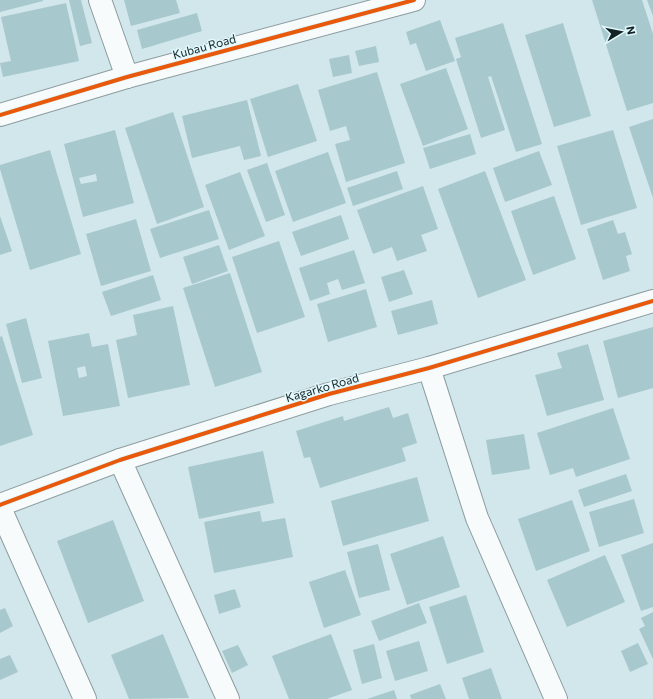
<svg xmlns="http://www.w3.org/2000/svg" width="653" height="699" viewBox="0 0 653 699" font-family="Commissioner,sans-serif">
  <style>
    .building { fill: #a7c8cd; fill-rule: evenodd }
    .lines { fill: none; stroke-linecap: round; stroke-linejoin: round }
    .street-casing { stroke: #8c9c9f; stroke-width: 24 }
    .street { stroke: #f8fbfc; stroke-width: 22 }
    .cycleway-casing { stroke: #e1f9fd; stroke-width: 6 }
    .cycleway { stroke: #e8590c; stroke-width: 4 }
    .labels { text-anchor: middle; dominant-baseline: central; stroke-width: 3; stroke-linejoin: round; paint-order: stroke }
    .street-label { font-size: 12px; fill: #132325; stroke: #e1f9fd }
  </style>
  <rect width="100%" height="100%" fill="#d2e7ec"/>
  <g class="building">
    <path d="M0 0H43V1L0 12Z"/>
    <path d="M69 0H81L92 43 80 46Z"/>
    <path d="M124 0H176L180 13 131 26Z"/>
    <path d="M592 0H642L653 34V103L627 111Z"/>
    <path d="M647 0H653V16Z"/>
    <path d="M66 3 79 61 3 77 0 63 11 61 1 17Z"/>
    <path d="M197 13 202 31 142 49 137 30Z"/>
    <path d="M440 20 455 61 426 71 416 43 410 45 406 32Z"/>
    <path d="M503 23 542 144 516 152 491 76 488 77 505 130 481 138 456 59 461 57 455 38Z"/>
    <path d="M563 23 591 116 554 127 525 35Z"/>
    <path d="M376 46 379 62 359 66 355 51Z"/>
    <path d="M349 55 352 73 333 77 329 59Z"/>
    <path d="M446 68 468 129 423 146 400 84Z"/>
    <path d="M377 72 405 163 346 182 335 144 350 140 346 126 330 131 318 90Z"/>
    <path d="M298 84 317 141 268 157 250 99Z"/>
    <path d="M247 100 261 156 244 160 240 146 192 158 182 116Z"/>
    <path d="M173 112 204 207 157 224 125 128Z"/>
    <path d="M653 119V198L629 127Z"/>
    <path d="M115 130 134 203 83 217 64 144ZM96 174 97 181 81 184 79 178Z"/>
    <path d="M613 130 637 208 581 225 557 146Z"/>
    <path d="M470 134 476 154 430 169 423 148Z"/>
    <path d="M50 150 81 254 30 270 0 169V165Z"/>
    <path d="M539 151 552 185 505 202 493 168Z"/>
    <path d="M328 152 346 203 293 222 275 171Z"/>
    <path d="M267 163 285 215 266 222 247 170Z"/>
    <path d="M397 171 403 189 353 206 347 188Z"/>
    <path d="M485 171 526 280 478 298 438 189Z"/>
    <path d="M240 172 265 236 229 250 205 185Z"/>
    <path d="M423 186 438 229 421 235 427 251 397 261 392 247 373 254 357 210Z"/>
    <path d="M554 196 576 259 533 275 511 211Z"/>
    <path d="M209 210 219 239 160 258 150 229Z"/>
    <path d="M341 215 349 239 301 256 292 232Z"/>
    <path d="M0 216 12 251 0 255Z"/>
    <path d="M136 219 151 271 101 286 86 234Z"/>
    <path d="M613 220 618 234 625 232 632 254 626 256 630 271 603 280 587 229Z"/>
    <path d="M279 241 305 317 257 333 232 257Z"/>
    <path d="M219 245 228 271 192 284 183 257Z"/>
    <path d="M354 250 365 283 342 290 338 279 327 283 330 294 310 301 299 268Z"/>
    <path d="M404 270 413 294 389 302 381 277Z"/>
    <path d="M230 273 262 372 215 387 183 288Z"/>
    <path d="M153 275 161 300 111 316 102 292Z"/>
    <path d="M366 289 377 327 328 342 317 304Z"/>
    <path d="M432 300 438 324 398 335 391 311Z"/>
    <path d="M173 306 190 385 128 398 116 340 137 335 133 315Z"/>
    <path d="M26 318 42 378 22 383 6 324Z"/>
    <path d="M653 327V388L618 398 603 341Z"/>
    <path d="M89 333 92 347 108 344 120 406 63 416 48 341ZM85 366 87 376 79 378 77 368Z"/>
    <path d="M2 336 33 435 0 446V337Z"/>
    <path d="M588 344 604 400 547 416 535 375 562 368 557 353Z"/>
    <path d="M389 407 393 418 408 413 417 443 402 448 406 461 320 488 310 457 304 458 296 431 343 416 344 421Z"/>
    <path d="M613 408 630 459 576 477 573 468 550 475 537 433Z"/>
    <path d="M524 434 530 469 492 475 486 440Z"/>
    <path d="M263 451 274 503 199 519 188 467Z"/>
    <path d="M626 474 632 491 584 507 578 490Z"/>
    <path d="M417 477 429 521 343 546 331 501Z"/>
    <path d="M634 499 644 533 599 547 589 512Z"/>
    <path d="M572 500 590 551 536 571 518 519Z"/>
    <path d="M260 511 262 522 285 518 293 557 214 573 204 522Z"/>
    <path d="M113 520 144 601 88 623 57 541Z"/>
    <path d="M443 536 460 587 407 605 390 554Z"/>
    <path d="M653 543V607L641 611 621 555Z"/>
    <path d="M378 544 390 590 359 598 347 552Z"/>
    <path d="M605 555 625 602 567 627 547 580Z"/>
    <path d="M345 570 361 615 324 628 309 582Z"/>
    <path d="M235 589 241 607 219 614 214 595Z"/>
    <path d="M466 595 484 652 447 664 429 607Z"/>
    <path d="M419 603 427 623 379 641 371 621Z"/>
    <path d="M5 608 13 626 0 633V610Z"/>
    <path d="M653 612V659L639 629 645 626 641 618Z"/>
    <path d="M163 634 189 698 129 699 111 655Z"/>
    <path d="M331 634 352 690 327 699H289L272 656Z"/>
    <path d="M419 641 428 671 395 681 386 651Z"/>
    <path d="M638 643 648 664 630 672 621 651Z"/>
    <path d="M374 644 382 678 362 684 353 650Z"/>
    <path d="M238 645 248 665 232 673 222 651Z"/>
    <path d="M10 655 18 672 0 680V659Z"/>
    <path d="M491 668 502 699H469L462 678Z"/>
    <path d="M440 684 446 699H411L410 695Z"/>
    <path d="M394 690 397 699H367Z"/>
  </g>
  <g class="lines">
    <defs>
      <g id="street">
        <path d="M100 0 127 77"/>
        <path d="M0 115 127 77 414 0"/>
        <path d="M429 368 477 518 556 699"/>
        <path d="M120 460 228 699"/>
        <path d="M0 505 120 460 329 394 429 368 653 301"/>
        <path d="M0 508 85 699"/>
      </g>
    </defs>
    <use href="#street" class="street-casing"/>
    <use href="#street" class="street"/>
    <defs>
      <g id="cycleway">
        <path d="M0 115 127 77 414 0"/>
        <path d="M0 505 120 460 329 394 429 368 653 301"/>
      </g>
    </defs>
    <use href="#cycleway" class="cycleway-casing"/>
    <use href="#cycleway" class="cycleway"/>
  </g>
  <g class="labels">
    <g class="street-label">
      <text transform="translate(204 46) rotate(-15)">Kubau Road</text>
      <text transform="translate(322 387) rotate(-16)">Kagarko Road</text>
    </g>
  </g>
  <g transform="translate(621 32) rotate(80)" stroke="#e1f9fd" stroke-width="3" paint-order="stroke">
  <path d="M0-3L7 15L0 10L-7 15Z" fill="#132325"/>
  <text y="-6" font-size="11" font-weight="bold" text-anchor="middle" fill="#132325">N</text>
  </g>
</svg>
